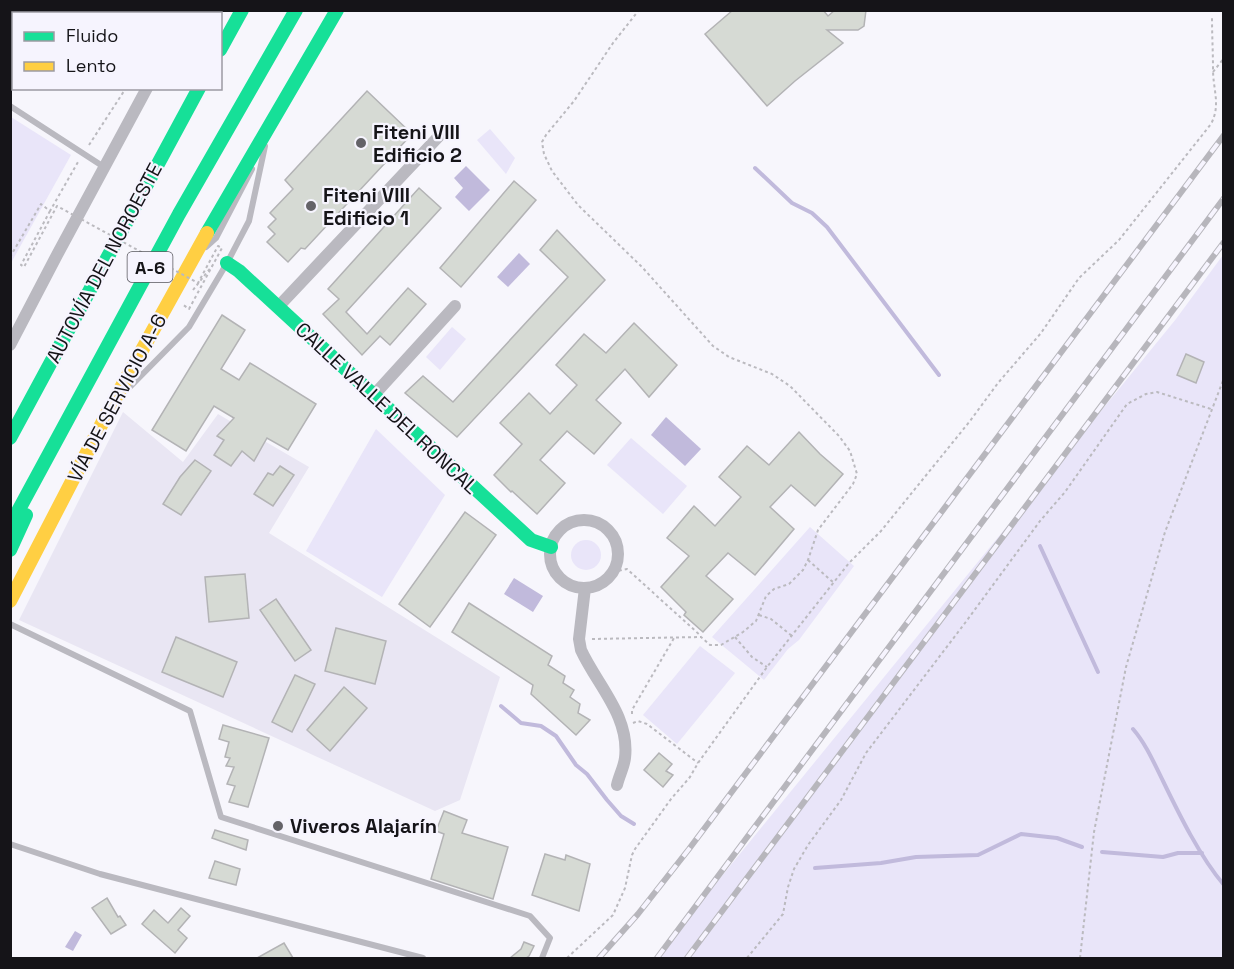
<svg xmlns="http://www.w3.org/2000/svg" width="1234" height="969" viewBox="0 0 1234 969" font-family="'Space Grotesk',sans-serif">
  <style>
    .built { fill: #e9e6f3 }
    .green { fill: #e9e5f9 }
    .water { fill: #c1badc }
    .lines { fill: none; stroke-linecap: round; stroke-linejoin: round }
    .stream { stroke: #c1badc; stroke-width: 4 }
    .building { fill: #d6dad4; stroke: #b3b3b5; stroke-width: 1.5 }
    .path { stroke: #bbbabf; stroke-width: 2; stroke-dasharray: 3 3; stroke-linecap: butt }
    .lane { stroke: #bab9c0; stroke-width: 6 }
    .street { stroke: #bab9c0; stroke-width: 12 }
    .fast { stroke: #16e098; stroke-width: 14 }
    .slow { stroke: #ffcf43; stroke-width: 14 }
    .rail-casing { stroke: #b7b6bc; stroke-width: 6 }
    .rail { stroke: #f6f4fe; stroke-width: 4; stroke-dasharray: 11; stroke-linecap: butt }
    .path-bridge { stroke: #bbbabf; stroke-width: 2; stroke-dasharray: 3 3; stroke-linecap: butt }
    .poi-dot { fill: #646368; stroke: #f6f4fe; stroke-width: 2 }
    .labels { text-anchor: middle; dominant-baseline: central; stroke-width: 4.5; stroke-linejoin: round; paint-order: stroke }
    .shield { fill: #f6f4fe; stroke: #58575d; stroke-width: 1.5 }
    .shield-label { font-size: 18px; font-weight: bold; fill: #151418 }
    .poi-label { font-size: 20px; font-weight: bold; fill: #151418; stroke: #f6f4fe; text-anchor: start }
    .street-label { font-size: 20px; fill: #151418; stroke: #f6f4fe }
  </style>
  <rect width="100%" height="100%" fill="#f7f6fc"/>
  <path class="built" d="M123 412 183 462 218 414 309 467 269 533 500 677 460 800 435 811 19 620Z"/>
  <g class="green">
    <path d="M11 117 71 155 11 263Z"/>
    <path d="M490 129 515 158 506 174 477 140Z"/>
    <path d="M1223 255V958H655L1176 319Z"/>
    <path d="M452 327 466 339 440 370 426 357Z"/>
    <path d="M376 429 445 495 382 597 306 551Z"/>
    <path d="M631 438 687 486 663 514 607 465Z"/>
    <path d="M810 527 854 566 799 640 788 649 764 680 712 637Z"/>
    <circle cx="586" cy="555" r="15"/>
    <path d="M700 646 735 673 677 744 643 715Z"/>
  </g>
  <g class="water">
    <path d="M466 166 490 190 469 211 455 197 463 188 454 178Z"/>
    <path d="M519 253 530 264 508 287 497 277Z"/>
    <path d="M666 417 701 449 685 466 651 435Z"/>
    <path d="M514 578 543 596 533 612 504 594Z"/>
    <path d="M75 931 82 935 73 951 65 947Z"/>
  </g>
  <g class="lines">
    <g class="stream">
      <path d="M755 168 792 203 812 213 827 227 939 375"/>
      <path d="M1040 546 1098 672"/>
      <path d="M501 706 521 723 541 726 556 736 576 765 587 774 607 800 621 816 634 824"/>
      <path d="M1133 729C1146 744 1154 763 1163 781 1179 814 1200 857 1224 885"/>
      <path d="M1102 852 1163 857 1178 853H1202"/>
      <path d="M815 868 881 863 916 857 978 855 1021 834 1057 838 1082 847"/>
    </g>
  </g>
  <g class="building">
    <path d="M733 10H823L828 16 835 10H866L864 26 858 30H827L843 43 795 81 767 106 705 34Z"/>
    <path d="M367 91 412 134 305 249 301 248 288 262 267 242 275 234 268 227 276 219 270 213 293 189 285 180Z"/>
    <path d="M514 181 536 200 461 287 440 268Z"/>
    <path d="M419 188 441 208 346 312 367 334 408 288 426 304 390 345 380 336 362 355 323 314 339 299 328 289Z"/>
    <path d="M557 230 605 280 457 437 405 393 423 376 453 402 568 277 540 250Z"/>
    <path d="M222 315 245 330 221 369 239 380 250 363 316 404 288 450 267 438 254 461 242 451 231 466 214 455 224 440 217 436 234 418 214 406 186 451 152 430Z"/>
    <path d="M634 323 677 365 649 397 625 369 596 400 621 423 594 454 567 431 540 460 565 483 537 514 512 491 511 492 494 475 522 444 500 423 529 393 550 414 577 385 556 365 584 334 606 353Z"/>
    <path d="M1186 354 1204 362 1196 383 1177 375Z"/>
    <path d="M799 432 820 454 843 474 815 506 791 485 770 507 794 529 755 575 728 553 706 576 733 599 703 632 684 615 686 612 661 587 689 556 667 538 694 506 715 526 741 497 719 477 747 446 769 465Z"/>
    <path d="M195 460 211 471 181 515 163 504 180 477Z"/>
    <path d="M280 466 294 475 273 506 254 494 268 473 273 475Z"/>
    <path d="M465 512 496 535 430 627 399 604Z"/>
    <path d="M245 574 249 618 209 622 205 577Z"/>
    <path d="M276 599 311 650 295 661 260 610Z"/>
    <path d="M469 603 552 656 548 665 565 676 563 683 574 690 570 697 580 704 578 713 590 720 576 735 531 694 533 685 452 632Z"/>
    <path d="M336 628 386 641 375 684 325 671Z"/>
    <path d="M176 637 237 662 223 697 162 672Z"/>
    <path d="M295 675 315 684 292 732 272 722Z"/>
    <path d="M344 687 367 708 330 751 307 730Z"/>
    <path d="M223 725 269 738 248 807 229 802 235 786 227 784 234 767 226 766 230 758 225 757 229 742 219 739Z"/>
    <path d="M659 753 672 764 666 771 673 775 663 787 644 770Z"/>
    <path d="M444 811 467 820 462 833 508 847 493 899 431 879 444 834 436 831Z"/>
    <path d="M215 830 248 840 246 850 212 838Z"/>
    <path d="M545 854 565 860 566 855 590 864 579 911 532 895Z"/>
    <path d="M215 861 240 869 236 885 209 878Z"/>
    <path d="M107 898 118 917 120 916 126 925 111 934 92 908Z"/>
    <path d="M181 908 190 916 178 930 187 938 175 953 142 924 154 910 168 923Z"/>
    <path d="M524 942 534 946 529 956 526 958H510L521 949Z"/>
    <path d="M284 943 293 958H257Z"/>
  </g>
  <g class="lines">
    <g class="path">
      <path d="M162 14 163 10"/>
      <path d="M1213 72 1224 58"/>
      <path d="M89 145 126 88"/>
      <path d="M10 257 41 204 50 211 78 162"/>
      <path d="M193 290 212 266"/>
      <path d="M808 560 834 583"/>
      <path d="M613 572 627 569 701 636"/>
      <path d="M759 615 771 619 792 636"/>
      <path d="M735 637 752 657 767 667"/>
      <path d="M592 639 701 637 710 645H721L743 632 756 621 766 596 774 589 789 584 803 570 808 560 818 530 853 484 857 474 850 451 839 436 790 386 772 374 729 357 713 346 642 267 578 205 552 171 544 154 542 142 546 135 574 101 613 43 639 10"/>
      <path d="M632 714V710L674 638"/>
      <path d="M633 723 638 721 647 724 698 763"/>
      <path d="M567 958 613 915 625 888 632 855 635 849 671 799 690 777 698 763 767 667 849 563 881 531 970 421 998 383 1041 333 1079 278 1119 240 1211 124C1221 105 1213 90 1213 69 1213 52 1212 35 1212 18"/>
      <path d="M747 958 783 914 788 887 794 869 808 845 841 800 866 753 965 623 1040 521 1065 492 1127 404 1146 394 1157 392 1211 409"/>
      <path d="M1080 958 1094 832 1126 667 1165 532 1224 378"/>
    </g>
    <g class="lane">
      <path d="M10 106 104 167"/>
      <path d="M206 247 216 238 252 169"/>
      <path d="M127 390 189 327 227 263 249 221 265 146"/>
      <path d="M10 624 190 711 221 817 530 916 550 938 542 958"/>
      <path d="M10 844 100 874 423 958"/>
    </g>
    <g class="street">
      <path d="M188 14 190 10"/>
      <path d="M278 307 441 134"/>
      <path d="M10 345 57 255 147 88"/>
      <path d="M373 396 455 306"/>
      <circle cx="584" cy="554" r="34"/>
      <path d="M585 588 579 639 581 650C597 685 630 716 625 758 624 767 619 776 617 785"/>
    </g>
    <g class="fast">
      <path d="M220 50 242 10"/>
      <path d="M207 233 337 10"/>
      <path d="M227 263 239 271 531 540 551 547"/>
      <path d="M10 438 199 88"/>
      <path d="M10 526 179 214 296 10"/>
      <path d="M10 550 26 515"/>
    </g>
    <path class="slow" d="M10 601 111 406 207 233"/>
    <defs>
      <g id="rail">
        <path d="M599 958 638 914 689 849 1224 135"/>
        <path d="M657 958 1224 198"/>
        <path d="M687 958 1224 242"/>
      </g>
    </defs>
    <use href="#rail" class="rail-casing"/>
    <use href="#rail" class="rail"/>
    <path class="path-bridge" d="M50 211 21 265 24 267 57 206 198 283 218 246 222 248 189 309 182 304"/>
  </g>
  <g class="poi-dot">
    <circle cx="361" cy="143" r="6"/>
    <circle cx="311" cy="206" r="6"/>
    <circle cx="278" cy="826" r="6"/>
  </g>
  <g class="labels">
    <rect class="shield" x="127.5" y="252" width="45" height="30" rx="4.5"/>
    <g class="shield-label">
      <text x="150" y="267">A-6</text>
    </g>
    <g class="poi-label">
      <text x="373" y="132">Fiteni VIII<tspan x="373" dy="23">Edificio 2</tspan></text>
      <text x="323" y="195">Fiteni VIII<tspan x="323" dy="23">Edificio 1</tspan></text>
      <text x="290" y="826">Viveros Alajarín</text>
    </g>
    <g class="street-label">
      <text transform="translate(104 263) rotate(-62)">AUTOVÍA DEL NOROESTE</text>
      <text transform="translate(117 398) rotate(-62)">VÍA DE SERVICIO A-6</text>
      <text transform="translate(387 408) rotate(43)">CALLE VALLE DEL RONCAL</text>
    </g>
  </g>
  <rect width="1234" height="969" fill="none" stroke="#151418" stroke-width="24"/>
  <rect x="12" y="12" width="210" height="78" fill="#f6f4fe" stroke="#9c9aa2" stroke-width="1.5"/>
  <rect x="24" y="32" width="30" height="9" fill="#16e098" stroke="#9c9aa2" stroke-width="1.5"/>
  <text x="66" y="42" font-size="18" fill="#151418">Fluido</text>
  <rect x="24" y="62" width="30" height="9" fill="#ffcf43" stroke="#9c9aa2" stroke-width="1.5"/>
  <text x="66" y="72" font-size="18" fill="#151418">Lento</text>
</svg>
